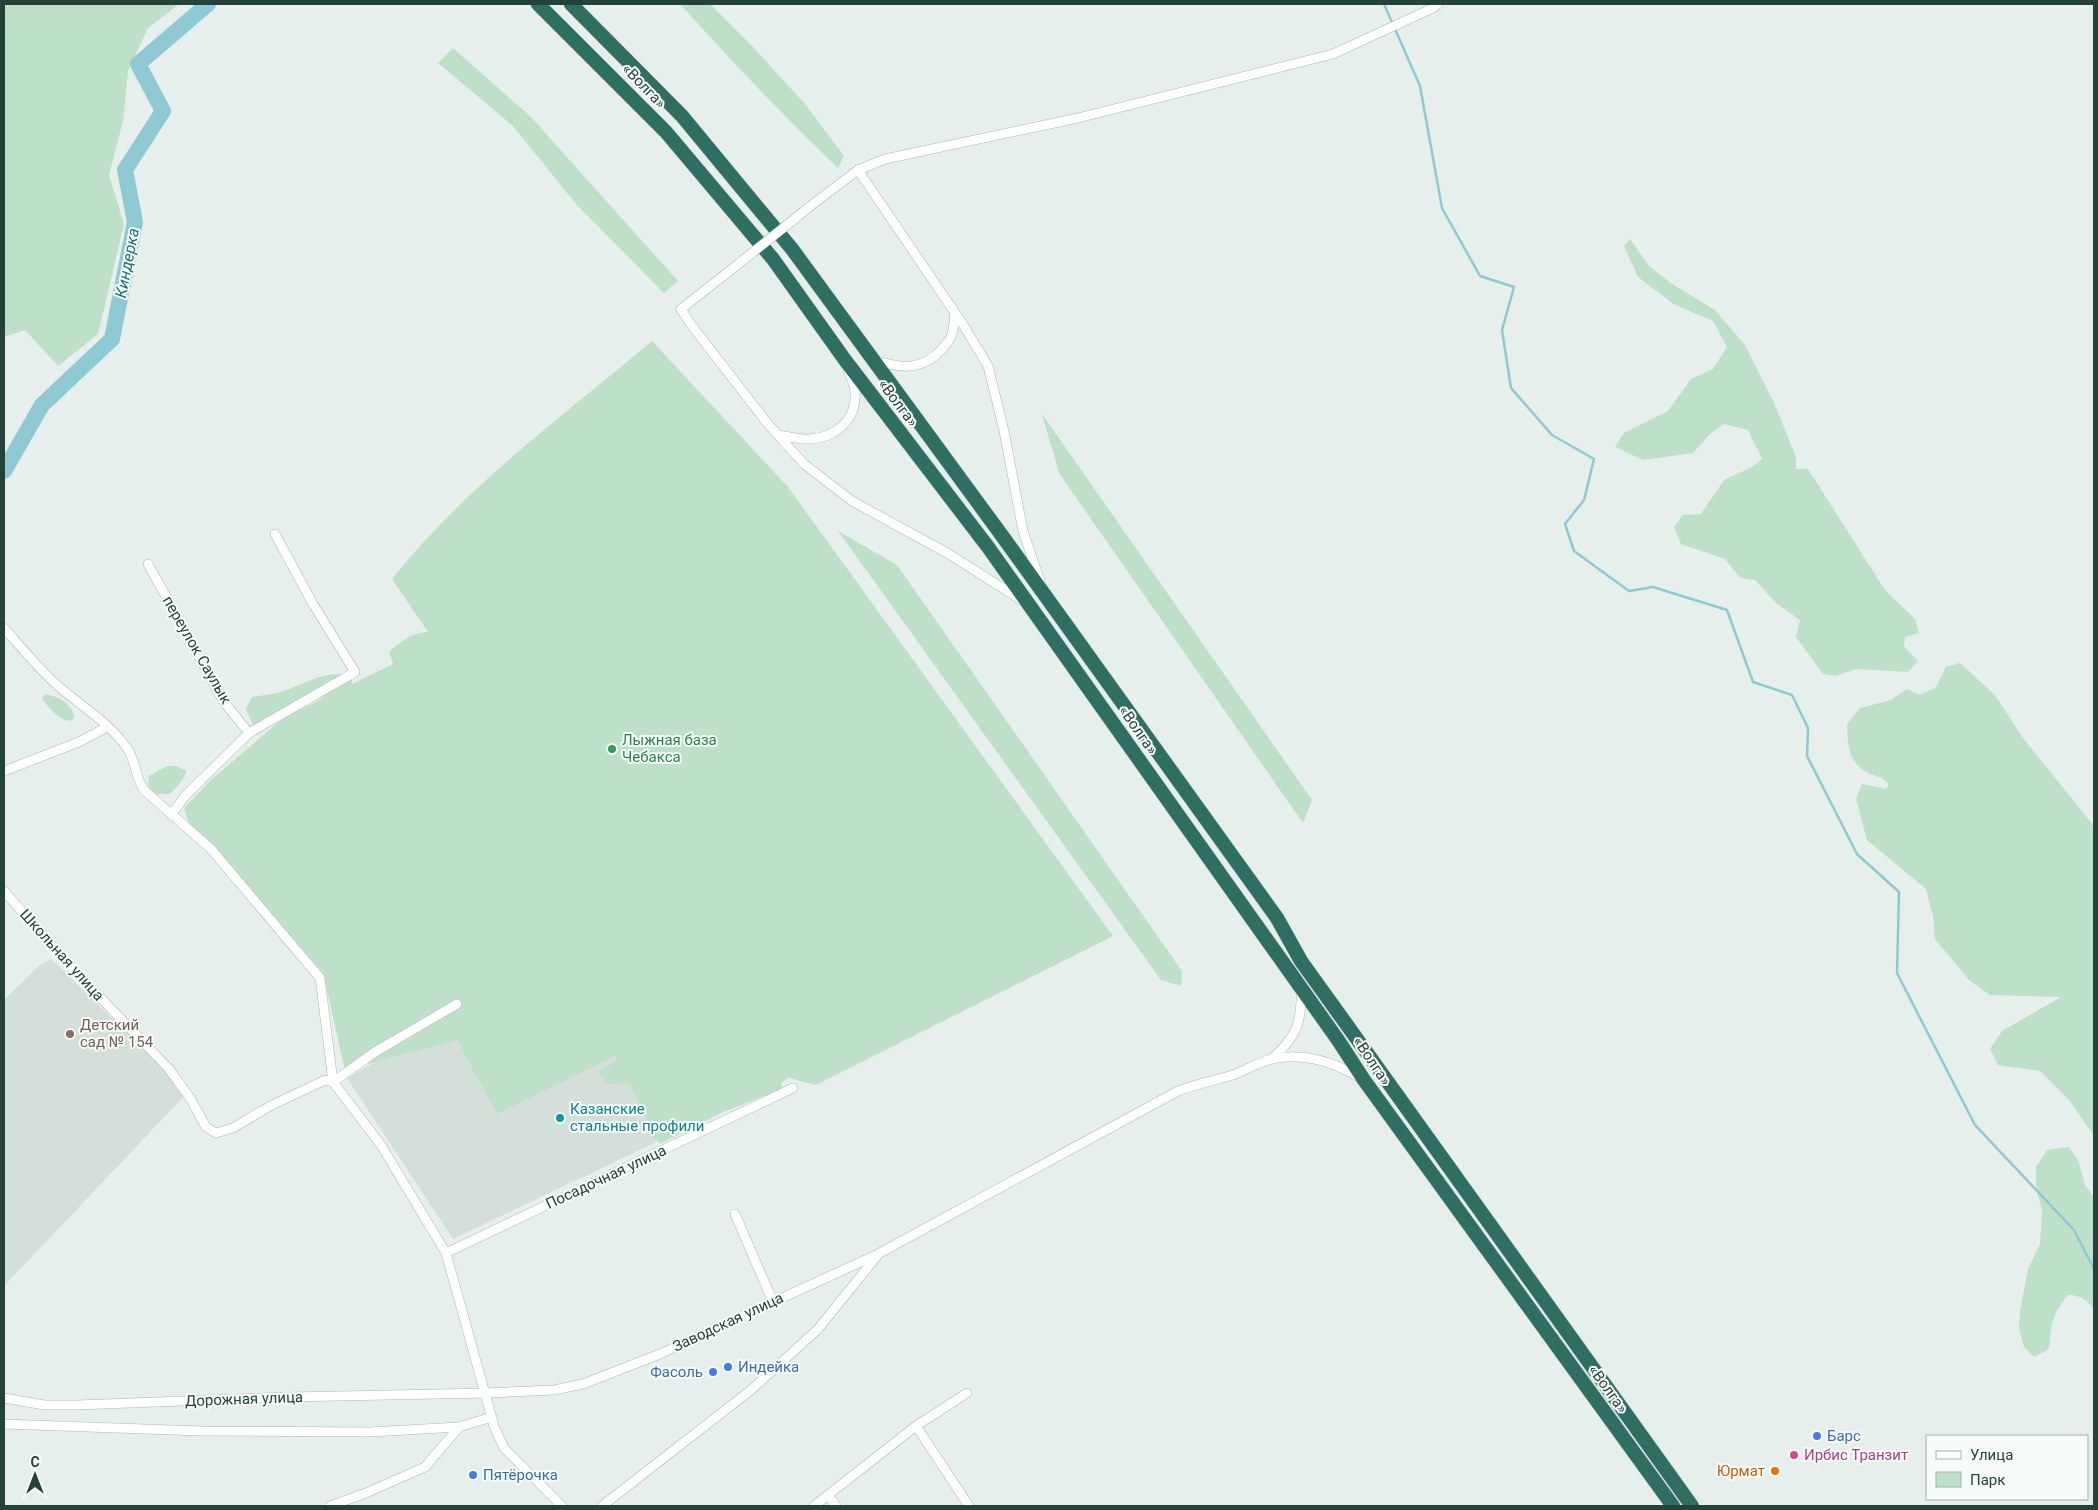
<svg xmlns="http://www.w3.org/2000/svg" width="2098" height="1510" viewBox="0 0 2098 1510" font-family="Roboto,sans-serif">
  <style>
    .built { fill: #d4dfda }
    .green { fill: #bfe0c8 }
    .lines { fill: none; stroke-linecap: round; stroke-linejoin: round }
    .stream { stroke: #8ec9d4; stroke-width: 2.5 }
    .river { stroke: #8ec9d4; stroke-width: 16 }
    .minor-casing { stroke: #a8b8b2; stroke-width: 10 }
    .highway-casing { stroke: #c2cac8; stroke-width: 15 }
    .minor { stroke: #fff; stroke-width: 9 }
    .highway { stroke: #2f6f62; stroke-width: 14 }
    .minor-bridge-casing { stroke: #a8b8b2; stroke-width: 10; stroke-linecap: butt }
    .minor-bridge { stroke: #fff; stroke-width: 9 }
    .leisure-dot { fill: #2e9e5b; stroke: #f7fbf9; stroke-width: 2 }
    .education-dot { fill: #8d6e63; stroke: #f7fbf9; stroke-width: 2 }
    .culture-dot { fill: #0f9aa8; stroke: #f7fbf9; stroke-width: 2 }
    .shop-dot { fill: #3f7fe0; stroke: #f7fbf9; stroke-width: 2 }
    .hotel-dot { fill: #d1479c; stroke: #f7fbf9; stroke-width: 2 }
    .food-dot { fill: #e8710a; stroke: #f7fbf9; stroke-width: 2 }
    .labels { text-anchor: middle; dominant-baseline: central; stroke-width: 4; stroke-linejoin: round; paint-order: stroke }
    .street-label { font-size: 15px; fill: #24423a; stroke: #f7fbf9 }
    .leisure-label { font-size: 15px; fill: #27864d; stroke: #f7fbf9; text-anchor: start }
    .education-label { font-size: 15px; fill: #785e54; stroke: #f7fbf9; text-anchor: start }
    .culture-label { font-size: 15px; fill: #0d838f; stroke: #f7fbf9; text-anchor: start }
    .shop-label { font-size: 15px; fill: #366cbe; stroke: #f7fbf9; text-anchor: start }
    .hotel-label { font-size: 15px; fill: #b23c85; stroke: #f7fbf9; text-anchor: start }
    .food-label { font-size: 15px; fill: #c56008; stroke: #f7fbf9; text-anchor: end }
    .water-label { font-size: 16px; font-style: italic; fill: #1c6f80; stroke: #f7fbf9 }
  </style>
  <rect width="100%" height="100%" fill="#e6efeb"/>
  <g class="built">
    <path d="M518 919 638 1072 667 1137 453 1239 347 1078 456 1015Z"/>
    <path d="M51 959 188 1092 4 1286V1000L41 964Z"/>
  </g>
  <g class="green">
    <path d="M4 4H179L148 28 128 71 123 121 109 175 124 224 98 334 58 366 25 330 4 337Z"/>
    <path d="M680 4H710L754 48 805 104 844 156 838 168C783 116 731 60 680 4Z"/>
    <path d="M453 48 531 117 678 281 664 293 576 204 513 126 438 63Z"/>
    <path d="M1630 239 1649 266 1672 284 1715 310 1745 345 1774 403 1796 457V469H1808L1885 590 1915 619 1919 633 1905 637 1904 646 1918 661 1908 672 1856 669 1836 676 1823 674 1796 637 1800 620 1776 603 1755 580 1740 578 1725 559 1681 544 1674 527 1683 515 1701 514 1724 480 1750 468 1762 459 1748 430 1724 424 1710 434 1693 453 1643 460 1615 447 1624 433 1668 411 1691 379 1713 369 1727 347 1713 321 1675 305 1638 277 1624 246Z"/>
    <path d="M652 341 788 487 1113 936 816 1085 789 1078 781 1083 782 1089 721 1113 660 1144 657 1138 654 1139 648 1124 649 1123 630 1085 626 1083 608 1084 598 1073 617 1060 615 1056 497 1114 457 1040 345 1070 323 973 188 822 184 808 212 779 282 719 325 697 308 699 253 725 246 709 252 697C264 695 277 694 287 690 310 681 326 671 352 675V684L393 664 389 652C400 642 412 632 428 632L392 579C465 487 563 416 652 341Z"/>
    <path d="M1042 414 1312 800 1303 823 1059 473Z"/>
    <path d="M838 531 897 565 1182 971 1181 986 1161 980Z"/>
    <path d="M1960 663 1995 695 2023 738 2094 826V1136L2070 1101 2040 1071 1998 1065 1990 1049 2002 1031 2061 997 1990 995 1969 980 1935 939 1933 916 1926 889 1867 840 1856 799 1862 784 1886 789 1889 784C1882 776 1877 777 1868 773 1847 762 1848 744 1847 724L1860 708 1891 700 1907 689 1920 695 1936 687 1946 667Z"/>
    <path d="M45 694C58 696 73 704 74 718L70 721C58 719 49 709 42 698Z"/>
    <path d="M167 766H176L187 771 181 782 170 794H151L148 784 149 776Z"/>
    <path d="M2069 1147 2078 1160 2085 1185 2094 1197V1310C2088 1300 2080 1295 2068 1295 2052 1315 2051 1324 2049 1349L2034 1357 2024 1347 2019 1329 2020 1312 2028 1269 2040 1244 2042 1211 2036 1186V1167L2047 1150Z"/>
  </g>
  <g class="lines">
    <path class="stream" d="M1384 4 1420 86 1442 208 1480 276 1514 287 1502 330 1511 388 1552 435 1594 459 1584 500 1565 524 1574 551 1629 591 1653 587 1727 610 1753 682 1792 695 1808 728 1807 756 1857 854 1899 892 1897 973 1975 1125 2074 1230 2094 1269"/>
    <path class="river" d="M4 471 42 405 112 339 135 222 125 170 163 111 138 64 208 4"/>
    <defs>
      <g id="minor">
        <path d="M858 170 962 323 988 366 1004 431 1023 531 1041 584"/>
        <path d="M813 204 858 170 885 159 1078 118 1333 54 1433 8 1438 4"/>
        <path d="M727 273 681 309 692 326 768 424 804 464 852 501 949 554 1023 601"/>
        <path d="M873 360C900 368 921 372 942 349 945 346 949 341 951 337 954 330 954 321 955 314"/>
        <path d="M778 435C787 436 799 440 809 439 835 438 857 420 855 392 855 385 851 377 848 370"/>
        <path d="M148 564 224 702 249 733"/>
        <path d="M4 628C21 647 37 667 56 684 79 705 109 722 127 748 136 761 135 777 144 790L211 849 320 978 333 1082 381 1145 446 1253 494 1426 504 1448 562 1506"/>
        <path d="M4 771 79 742 107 727"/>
        <path d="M171 815 185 796 249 733 355 672 313 604 275 534"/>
        <path d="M4 891 71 967 169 1069 190 1098 206 1127 216 1133 233 1128 270 1106 325 1080 333 1082 375 1052 457 1004"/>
        <path d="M1272 1059C1297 1036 1302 1023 1301 989"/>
        <path d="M735 1214 773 1302"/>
        <path d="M446 1253 793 1088"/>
        <path d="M4 1398 44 1405H77L289 1397 486 1393 554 1390 583 1384 660 1354 878 1254 1178 1091C1196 1084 1215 1080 1233 1075 1246 1070 1259 1062 1272 1059 1303 1052 1335 1062 1360 1078"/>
        <path d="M4 1424 201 1431 370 1432 459 1427 492 1417"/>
        <path d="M916 1426 969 1506"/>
        <path d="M828 1495 836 1506"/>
        <path d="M330 1506 366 1493 425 1467 459 1427"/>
        <path d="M602 1506 751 1390 818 1329 877 1256"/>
        <path d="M814 1506 916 1426 967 1393"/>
      </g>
      <g id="highway">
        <path d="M538 4 666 132 773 259 845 360 988 547 1338 1040 1364 1080 1673 1506"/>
        <path d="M571 4 682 116 792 249 1003 537 1277 918 1301 961 1692 1506"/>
      </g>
    </defs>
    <use href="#minor" class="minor-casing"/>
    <use href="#highway" class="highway-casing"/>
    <use href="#minor" class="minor"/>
    <use href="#highway" class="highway"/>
    <defs>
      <path id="minor-bridge" d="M727 273 813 204"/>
    </defs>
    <use href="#minor-bridge" class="minor-bridge-casing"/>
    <use href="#minor-bridge" class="minor-bridge"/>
  </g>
  <circle class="leisure-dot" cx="612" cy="749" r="5"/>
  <circle class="education-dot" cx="70" cy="1034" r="5"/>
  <circle class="culture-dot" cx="560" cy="1118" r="5"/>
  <g class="shop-dot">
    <circle cx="728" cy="1367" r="5"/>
    <circle cx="713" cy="1372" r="5"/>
    <circle cx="1817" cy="1436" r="5"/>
    <circle cx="473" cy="1475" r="5"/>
  </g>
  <circle class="hotel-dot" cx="1794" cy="1455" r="5"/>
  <circle class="food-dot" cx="1775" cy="1471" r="5"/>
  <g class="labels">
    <g class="street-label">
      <text transform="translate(644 86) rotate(46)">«Волга»</text>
      <text transform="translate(898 403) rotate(53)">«Волга»</text>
      <text transform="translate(197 650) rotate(60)">переулок Саулык</text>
      <text transform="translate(1138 730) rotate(55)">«Волга»</text>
      <text transform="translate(62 955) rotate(48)">Школьная улица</text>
      <text transform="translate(1372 1061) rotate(56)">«Волга»</text>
      <text transform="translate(606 1177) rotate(-25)">Посадочная улица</text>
      <text transform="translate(728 1322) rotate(-25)">Заводская улица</text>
      <text transform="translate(1608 1389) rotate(54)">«Волга»</text>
      <text transform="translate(244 1399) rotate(-2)">Дорожная улица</text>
    </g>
    <g class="leisure-label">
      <text x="622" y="740">Лыжная база<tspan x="622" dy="17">Чебакса</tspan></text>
    </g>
    <g class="education-label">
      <text x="80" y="1025">Детский<tspan x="80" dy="17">сад № 154</tspan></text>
    </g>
    <g class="culture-label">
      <text x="570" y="1109">Казанские<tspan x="570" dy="17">стальные профили</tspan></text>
    </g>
    <g class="shop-label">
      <text x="738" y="1367">Индейка</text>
      <text x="703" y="1372" text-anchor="end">Фасоль</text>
      <text x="1827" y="1436">Барс</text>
      <text x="483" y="1475">Пятёрочка</text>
    </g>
    <g class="hotel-label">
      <text x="1804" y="1455">Ирбис Транзит</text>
    </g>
    <g class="food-label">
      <text x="1765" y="1471">Юрмат</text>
    </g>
    <g class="water-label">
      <text transform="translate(127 263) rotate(-79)">Киндерка</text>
    </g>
  </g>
  <rect width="2098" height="1510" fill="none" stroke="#24423a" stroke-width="10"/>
  <rect x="1926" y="1435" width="162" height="65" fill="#f7fbf9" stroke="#a3b1ad"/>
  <rect x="1936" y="1451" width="25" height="8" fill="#ffffff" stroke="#a3b1ad"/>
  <text x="1970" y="1460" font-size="15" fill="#24423a">Улица</text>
  <rect x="1936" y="1472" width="25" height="15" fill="#bfe0c8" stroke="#a3b1ad"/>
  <text x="1970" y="1485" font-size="15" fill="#24423a">Парк</text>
  <g transform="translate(35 1475)" stroke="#f7fbf9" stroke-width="4" paint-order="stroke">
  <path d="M0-4L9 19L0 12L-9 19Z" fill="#24423a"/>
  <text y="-8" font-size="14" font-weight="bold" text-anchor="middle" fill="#24423a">С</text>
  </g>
</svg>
